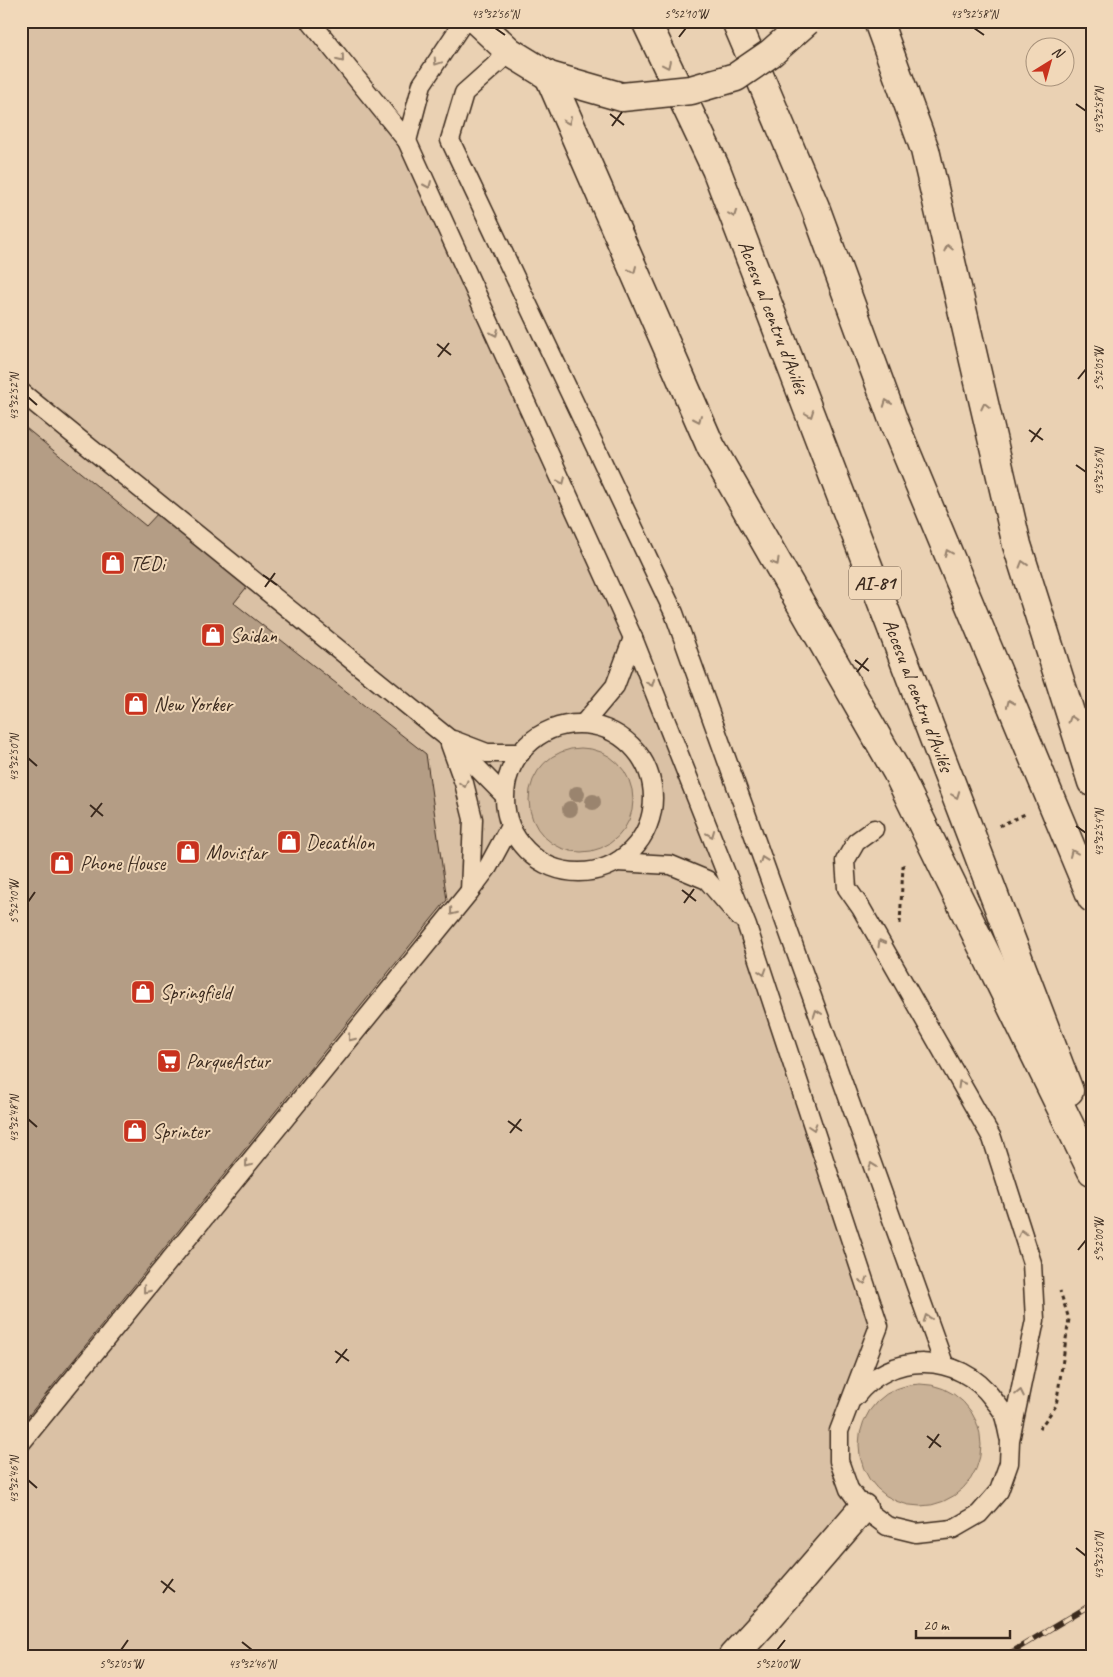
<svg xmlns="http://www.w3.org/2000/svg" width="1113" height="1677" viewBox="0 0 1113 1677" font-family="Caveat,sans-serif">
  <style>
    .built { fill: #dac1a5 }
    .green { fill: #cab297; stroke: #826e5a }
    .building { fill: #b49d85; stroke: #3b2a1e }
    .lines { fill: none; stroke-linecap: round; stroke-linejoin: round }
    .service-casing { stroke: #3b2a1e; stroke-width: 21 }
    .minor-casing { stroke: #3b2a1e; stroke-width: 31 }
    .primary-casing { stroke: #3b2a1e; stroke-width: 31 }
    .motorway-casing { stroke: #3b2a1e; stroke-width: 31 }
    .path { stroke: #3b2a1e; stroke-width: 3; stroke-dasharray: 4 4; stroke-linecap: butt }
    .service { stroke: #f1d8b9; stroke-width: 18 }
    .minor { stroke: #f1d8b9; stroke-width: 28 }
    .primary { stroke: #f1d8b9; stroke-width: 28 }
    .motorway { stroke: #f1d8b9; stroke-width: 28 }
    .rail-casing { stroke: #3b2a1e; stroke-width: 5.5 }
    .rail { stroke: #f1d8b9; stroke-width: 4; stroke-dasharray: 11; stroke-linecap: butt }
    .primary-bridge-casing { stroke: #3b2a1e; stroke-width: 31; stroke-linecap: butt }
    .primary-bridge { stroke: #f1d8b9; stroke-width: 28 }
    .tree { fill: #9a846e }
    .oneway { stroke: #96816c }
    .ticks { fill: none; stroke: #3b2a1e; stroke-width: 2 }
    .labels { text-anchor: middle; dominant-baseline: central; stroke-width: 4; stroke-linejoin: round; paint-order: stroke }
    .shield { fill: #f1d8b9; stroke: #725e4c; stroke-width: 1 }
    .shield-label { font-size: 19px; font-weight: bold; fill: #3b2a1e }
    .street-label { font-size: 20px; fill: #3b2a1e; stroke: #f1d8b9 }
    .poi-label { font-size: 20px; fill: #3b2a1e; stroke: #f1d8b9; text-anchor: start }
    .neatline { fill: none; stroke: #3b2a1e; stroke-width: 2 }
    .ticks-label { font-size: 12px; text-anchor: middle; fill: #3b2a1e }
  </style>
  <rect width="100%" height="100%" fill="#ead1b3"/>
  <filter id="ink" filterUnits="userSpaceOnUse"><feTurbulence type="fractalNoise" baseFrequency=".02" numOctaves="2"/><feDisplacementMap in="SourceGraphic" scale="10" xChannelSelector="R" yChannelSelector="G"/><feConvolveMatrix kernelMatrix="1 2 1 2 8 2 1 2 1" color-interpolation-filters="sRGB"/></filter>
  <g filter="url(#ink)">
    <path class="built" d="M21 21H310L407 141 633 638 747 926 879 1326 839 1461 863 1508 733 1656H21Z"/>
    <g class="green">
      <circle cx="581" cy="800" r="52"/>
      <circle cx="920" cy="1445" r="61"/>
    </g>
    <path class="building" d="M21 424 146 526 160 511 250 583 234 603 426 754 447 900 21 1425Z"/>
    <g class="lines">
      <defs>
        <g id="service">
          <path d="M310 21 407 141 633 638 747 926 879 1326 839 1431V1461L849 1489 863 1508 887 1526 916 1533 953 1529 979 1514 999 1491 1009 1463 1010 1440 1035 1320 1032 1263 992 1138 861 908 847 888 845 861 856 842 874 829"/>
          <path d="M510 52 464 93 450 140 674 613 944 1364"/>
          <path d="M407 141 422 84 464 21"/>
          <path d="M21 392 448 738 504 795"/>
          <path d="M584 723 615 686 633 638"/>
          <circle cx="579" cy="798" r="74"/>
          <path d="M453 740 487 753H521"/>
          <path d="M450 744 464 783 473 819 470 891"/>
          <path d="M617 862 671 865 707 880 739 917"/>
          <path d="M855 1397C890 1351 959 1352 993 1399 996 1403 1000 1407 1002 1411 1006 1419 1007 1429 1009 1437"/>
          <path d="M21 1443 470 891 488 867 509 828"/>
        </g>
        <path id="minor" d="M733 1656 768 1618 863 1508"/>
        <path id="primary" d="M477 21 510 52 549 76 622 97"/>
        <g id="motorway">
          <path d="M646 21 716 169 1069 1091"/>
          <path d="M736 21 815 207 896 428 1092 898"/>
          <path d="M878 21 925 150 1017 545 1092 782"/>
          <path d="M549 76 711 447 897 772 1092 1171"/>
        </g>
      </defs>
      <use href="#service" class="service-casing"/>
      <use href="#minor" class="minor-casing"/>
      <use href="#primary" class="primary-casing"/>
      <use href="#motorway" class="motorway-casing"/>
      <g class="path">
        <path d="M999 826 1025 814"/>
        <path d="M900 924 903 866 908 864"/>
        <path d="M1039 1429 1056 1406 1069 1319 1060 1291"/>
      </g>
      <use href="#service" class="service"/>
      <use href="#minor" class="minor"/>
      <use href="#primary" class="primary"/>
      <use href="#motorway" class="motorway"/>
      <defs>
        <path id="rail" d="M1005 1656 1092 1604"/>
      </defs>
      <use href="#rail" class="rail-casing"/>
      <use href="#rail" class="rail"/>
      <defs>
        <path id="primary-bridge" d="M622 97 691 90 736 77 771 53 807 21"/>
      </defs>
      <use href="#primary-bridge" class="primary-bridge-casing"/>
      <use href="#primary-bridge" class="primary-bridge"/>
    </g>
    <g class="tree">
      <circle cx="577" cy="794" r="8"/>
      <circle cx="593" cy="802" r="8"/>
      <circle cx="570" cy="809" r="8"/>
    </g>
    <defs><path id="oneway-chevron" d="M-2-3.5L2.5 0L-2 3.5" fill="none" stroke-width="1.6" stroke-linecap="round" stroke-linejoin="round" transform="scale(1.25)"/></defs>
    <g class="oneway">
      <use href="#oneway-chevron" transform="translate(341 59) rotate(51)"/>
      <use href="#oneway-chevron" transform="translate(437 62) rotate(124)"/>
      <use href="#oneway-chevron" transform="translate(667 65) rotate(65)"/>
      <use href="#oneway-chevron" transform="translate(568 121) rotate(66)"/>
      <use href="#oneway-chevron" transform="translate(428 185) rotate(66)"/>
      <use href="#oneway-chevron" transform="translate(733 214) rotate(69)"/>
      <use href="#oneway-chevron" transform="translate(948 248) rotate(-103)"/>
      <use href="#oneway-chevron" transform="translate(633 270) rotate(66)"/>
      <use href="#oneway-chevron" transform="translate(495 333) rotate(66)"/>
      <use href="#oneway-chevron" transform="translate(887 403) rotate(-110)"/>
      <use href="#oneway-chevron" transform="translate(985 406) rotate(-103)"/>
      <use href="#oneway-chevron" transform="translate(810 414) rotate(69)"/>
      <use href="#oneway-chevron" transform="translate(698 419) rotate(66)"/>
      <use href="#oneway-chevron" transform="translate(562 481) rotate(66)"/>
      <use href="#oneway-chevron" transform="translate(948 553) rotate(-113)"/>
      <use href="#oneway-chevron" transform="translate(776 562) rotate(60)"/>
      <use href="#oneway-chevron" transform="translate(1023 564) rotate(-107)"/>
      <use href="#oneway-chevron" transform="translate(651 683) rotate(68)"/>
      <use href="#oneway-chevron" transform="translate(1010 703) rotate(-113)"/>
      <use href="#oneway-chevron" transform="translate(1072 719) rotate(-107)"/>
      <use href="#oneway-chevron" transform="translate(464 784) rotate(74)"/>
      <use href="#oneway-chevron" transform="translate(956 795) rotate(69)"/>
      <use href="#oneway-chevron" transform="translate(711 834) rotate(68)"/>
      <use href="#oneway-chevron" transform="translate(1073 853) rotate(-113)"/>
      <use href="#oneway-chevron" transform="translate(763 860) rotate(-110)"/>
      <use href="#oneway-chevron" transform="translate(453 912) rotate(129)"/>
      <use href="#oneway-chevron" transform="translate(881 943) rotate(-120)"/>
      <use href="#oneway-chevron" transform="translate(763 972) rotate(72)"/>
      <use href="#oneway-chevron" transform="translate(817 1013) rotate(-110)"/>
      <use href="#oneway-chevron" transform="translate(351 1038) rotate(129)"/>
      <use href="#oneway-chevron" transform="translate(961 1084) rotate(-120)"/>
      <use href="#oneway-chevron" transform="translate(813 1127) rotate(72)"/>
      <use href="#oneway-chevron" transform="translate(248 1164) rotate(129)"/>
      <use href="#oneway-chevron" transform="translate(872 1166) rotate(-110)"/>
      <use href="#oneway-chevron" transform="translate(1022 1233) rotate(-107)"/>
      <use href="#oneway-chevron" transform="translate(864 1281) rotate(72)"/>
      <use href="#oneway-chevron" transform="translate(146 1290) rotate(129)"/>
      <use href="#oneway-chevron" transform="translate(927 1318) rotate(-110)"/>
      <use href="#oneway-chevron" transform="translate(1020 1393) rotate(-78)"/>
    </g>
  </g>
  <path class="ticks" d="M495 28 505 35M974 28 984 35M679 37 686 28M1076 104 1086 111M610 114 624 125M612 126 622 112M437 344 451 355M438 357 449 343M1078 379 1086 369M28 397 37 405M1029 430 1043 440M1031 442 1041 428M1076 465 1086 472M263 575 277 585M265 587 275 573M855 660 869 671M857 672 868 658M28 758 37 766M90 805 103 816M91 817 102 803M1076 826 1086 833M682 890 696 901M28 902 35 892M684 903 694 889M28 1119 37 1127M508 1121 522 1131M510 1133 521 1119M1078 1250 1086 1240M335 1351 349 1361M336 1363 347 1349M927 1436 941 1447M929 1448 939 1434M28 1480 37 1488M1076 1548 1086 1556M161 1581 175 1592M163 1593 173 1579M242 1642 252 1650M121 1650 128 1640M777 1650 785 1640"/>
  <defs>
    <symbol id="shop-square" viewBox="-11 -11 22 22"><rect x="-9" y="-9" width="18" height="18" rx="4" fill="#c8321e" stroke="#f1d8b9"/><path d="M-5-2.5h2.3a2.7 3.5 0 0 1 5.4 0H5L5.5 6h-11ZM-1.5-2.5h3a1.5 2.3 0 0 0-3 0Z" fill="#fff"/></symbol>
    <symbol id="supermarket-square" viewBox="-11 -11 22 22"><rect x="-9" y="-9" width="18" height="18" rx="4" fill="#c8321e" stroke="#f1d8b9"/><path d="M-6-5.5h2.5l.6 2H6L4.5 2H-2.5L-4.4-4H-6ZM-1.5 3.2a1.3 1.3 0 1 0 .1 0ZM3 3.2a1.3 1.3 0 1 0 .1 0Z" fill="#fff"/></symbol>
  </defs>
  <g fill-rule="evenodd">
    <use href="#shop-square" x="99" y="549" width="28" height="28"/>
    <use href="#shop-square" x="199" y="621" width="28" height="28"/>
    <use href="#shop-square" x="122" y="690" width="28" height="28"/>
    <use href="#shop-square" x="275" y="828" width="28" height="28"/>
    <use href="#shop-square" x="174" y="838" width="28" height="28"/>
    <use href="#shop-square" x="48" y="849" width="28" height="28"/>
    <use href="#shop-square" x="129" y="978" width="28" height="28"/>
    <use href="#supermarket-square" x="155" y="1047" width="28" height="28"/>
    <use href="#shop-square" x="121" y="1117" width="28" height="28"/>
  </g>
  <g class="labels">
    <rect class="shield" x="849" y="566.5" width="52" height="33" rx="4"/>
    <g class="shield-label">
      <text x="875" y="583">AI-81</text>
    </g>
    <g class="street-label">
      <text transform="translate(773 317) rotate(69)">Accesu al centru d'Avilés</text>
      <text transform="translate(918 695) rotate(69)">Accesu al centru d'Avilés</text>
    </g>
    <g class="poi-label">
      <text x="130" y="563">TEDi</text>
      <text x="230" y="635">Saidan</text>
      <text x="154" y="704">New Yorker</text>
      <text x="306" y="842">Decathlon</text>
      <text x="206" y="852">Movistar</text>
      <text x="80" y="863">Phone House</text>
      <text x="160" y="992">Springfield</text>
      <text x="186" y="1061">ParqueAstur</text>
      <text x="152" y="1131">Sprinter</text>
    </g>
  </g>
  <rect width="1113" height="1677" fill="none" stroke="#f1d8b9" stroke-width="55"/>
  <g transform="translate(1050 62) rotate(37)"><circle r="24" fill="#f1d8b9" stroke="#a8927b"/>
  <path d="M0-4L9 19L0 12L-9 19Z" fill="#c8321e"/>
  <text y="-8" font-size="14" font-weight="bold" text-anchor="middle" fill="#3b2a1e">N</text>
  </g>
  <path d="M916 1630v8h94v-8" fill="none" stroke="#3b2a1e" stroke-width="2.5"/>
  <text x="923" y="1630" font-size="15" fill="#3b2a1e" stroke="#f1d8b9" stroke-width="4" paint-order="stroke">20 m</text>
  <rect x="28" y="28" width="1058" height="1622" class="neatline"/>
  <g class="ticks-label">
    <text x="495" y="18">43°32'56"N</text>
    <text x="686" y="18">5°52'10"W</text>
    <text x="974" y="18">43°32'58"N</text>
    <text transform="translate(1099 111) rotate(-90)" y="4">43°32'58"N</text>
    <text transform="translate(1099 369) rotate(-90)" y="4">5°52'05"W</text>
    <text transform="translate(14 397) rotate(-90)" y="4">43°32'52"N</text>
    <text transform="translate(1099 472) rotate(-90)" y="4">43°32'56"N</text>
    <text transform="translate(14 758) rotate(-90)" y="4">43°32'50"N</text>
    <text transform="translate(1099 833) rotate(-90)" y="4">43°32'54"N</text>
    <text transform="translate(14 902) rotate(-90)" y="4">5°52'10"W</text>
    <text transform="translate(14 1119) rotate(-90)" y="4">43°32'48"N</text>
    <text transform="translate(1099 1240) rotate(-90)" y="4">5°52'00"W</text>
    <text transform="translate(14 1480) rotate(-90)" y="4">43°32'46"N</text>
    <text transform="translate(1099 1556) rotate(-90)" y="4">43°32'50"N</text>
    <text x="121" y="1668">5°52'05"W</text>
    <text x="252" y="1668">43°32'46"N</text>
    <text x="777" y="1668">5°52'00"W</text>
  </g>
</svg>
